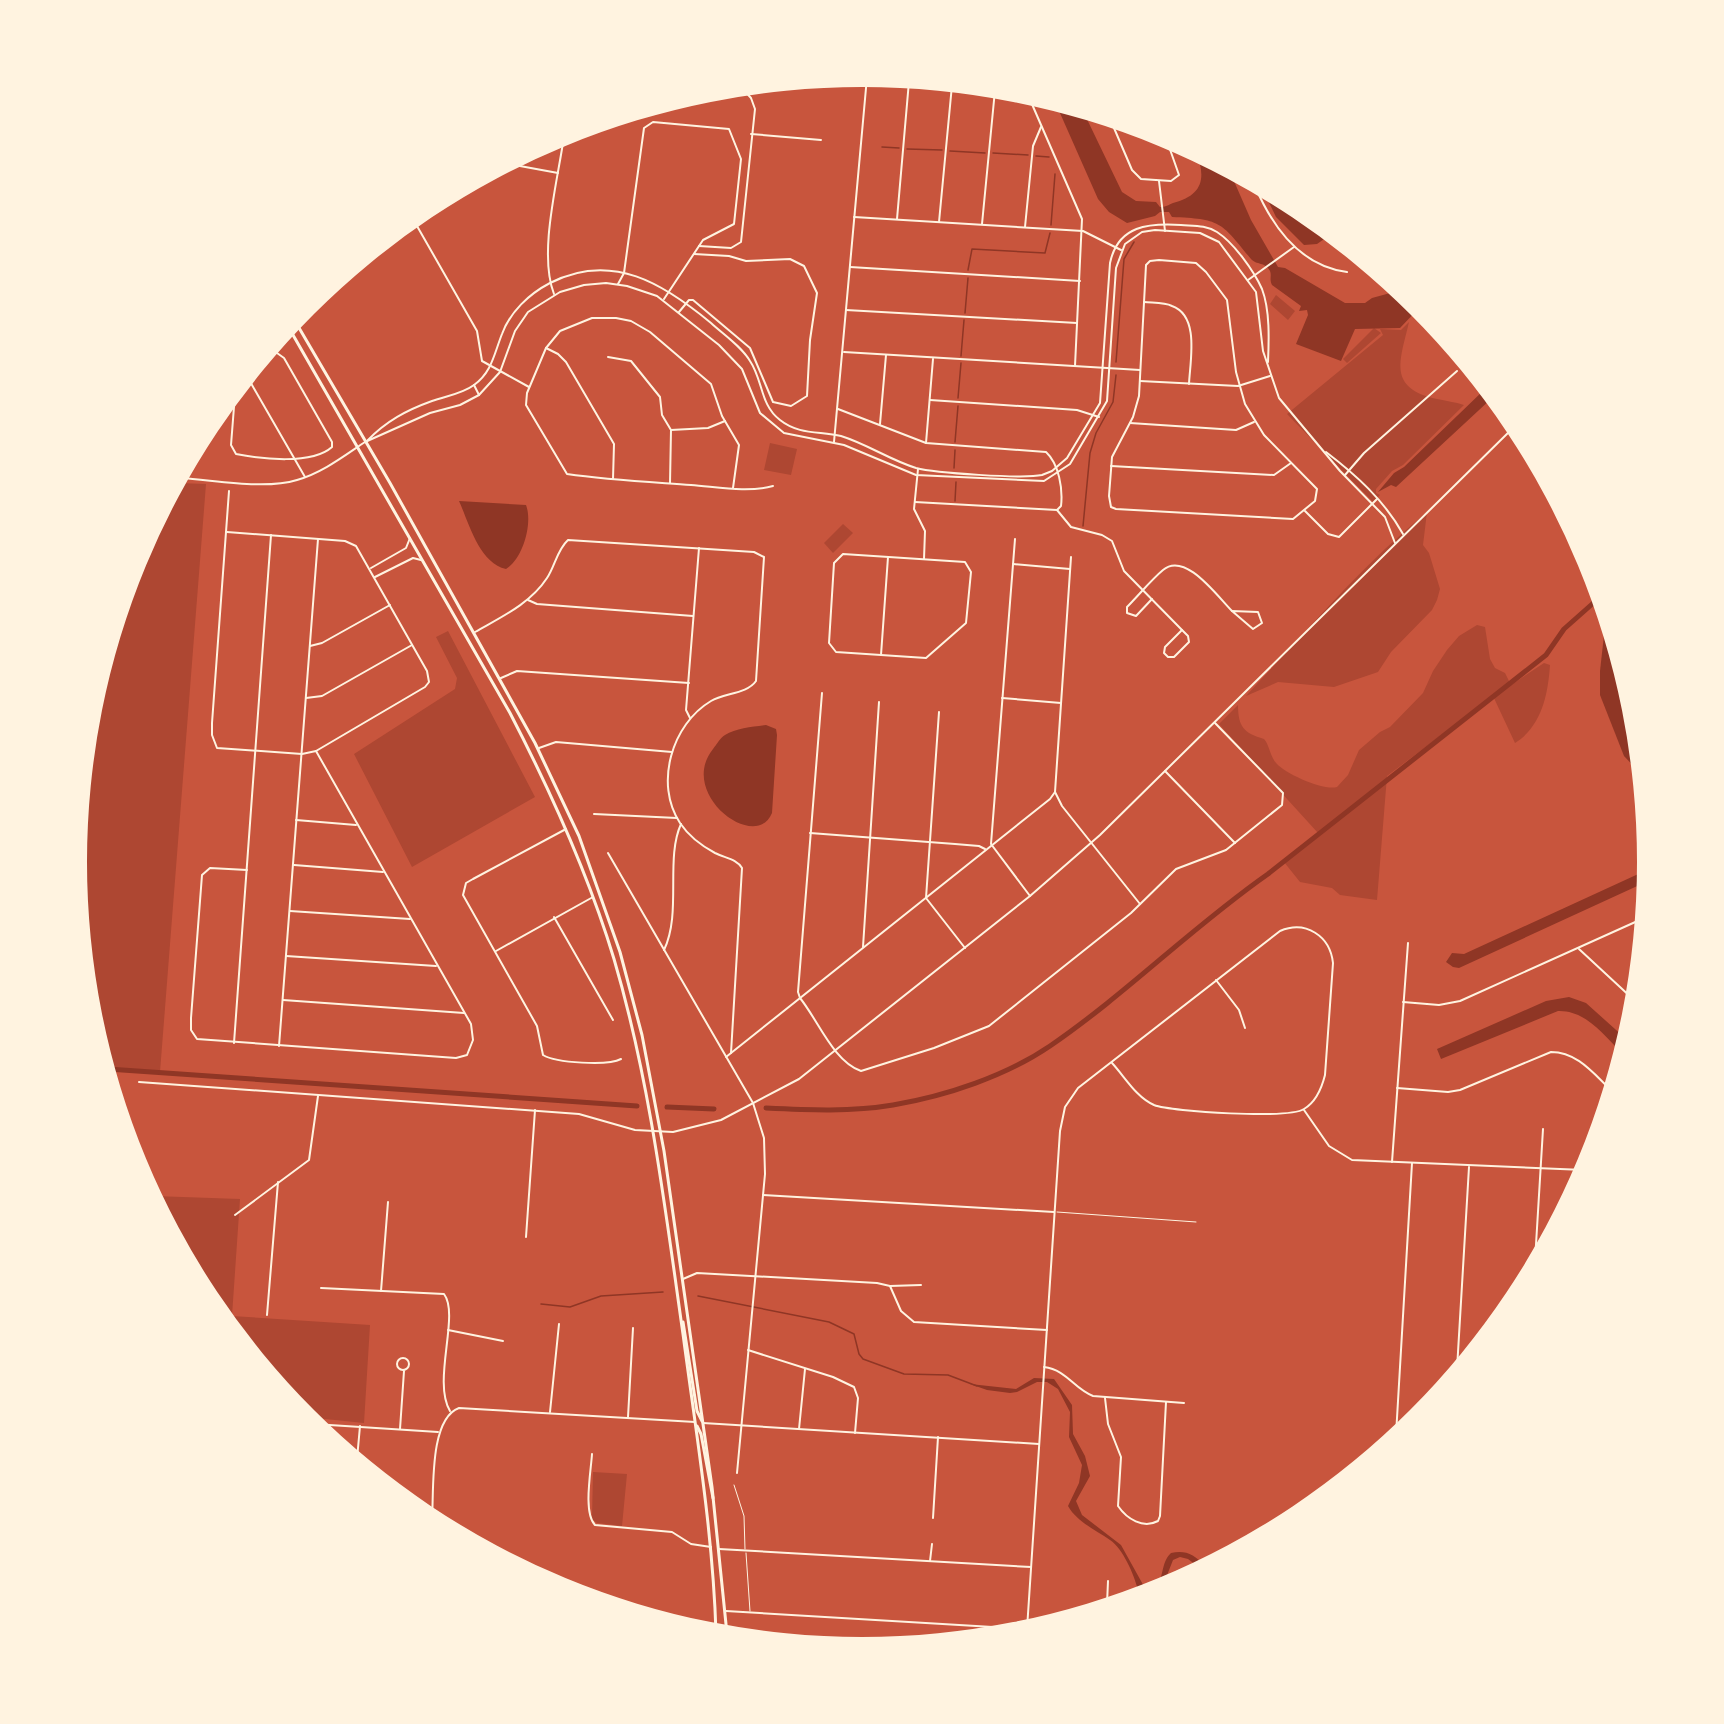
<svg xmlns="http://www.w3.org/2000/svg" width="1724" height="1724" viewBox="0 0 1724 1724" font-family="Literata,serif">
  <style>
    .green { fill: #ae4732 }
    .water { fill: #8f3625 }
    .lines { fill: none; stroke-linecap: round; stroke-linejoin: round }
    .stream { stroke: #8f3625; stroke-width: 1.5 }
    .canal { stroke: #8f3625; stroke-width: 5 }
    .service { stroke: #fff3e0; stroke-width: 1 }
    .minor { stroke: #fff3e0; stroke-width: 2 }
    .tertiary { stroke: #fff3e0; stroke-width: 2 }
    .primary { stroke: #fff3e0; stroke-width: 3 }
  </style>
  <rect width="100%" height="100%" fill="#c8553d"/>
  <g class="green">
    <path d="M1276 295 1295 311 1288 320 1270 304Z"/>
    <path d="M1409 322C1400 361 1387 388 1437 399 1446 401 1455 402 1464 405L1403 465 1392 471 1376 489V493L1380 495 1373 502 1287 414 1383 335 1380 329 1401 330Z"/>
    <path d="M1374 328 1381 333 1347 363 1343 359Z"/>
    <path d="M770 443 797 449 791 475 764 470Z"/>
    <path d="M178 483 206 484 160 1072 107 1067 92 1015 77 862 92 708 136 561Z"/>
    <path d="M1427 512 1423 545 1429 553 1440 589 1437 600 1432 610 1391 652 1378 672 1334 687 1278 682 1246 696C1305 633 1361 566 1427 512Z"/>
    <path d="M843 524 853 533 833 553 824 543Z"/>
    <path d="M1477 625 1485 627 1490 659 1495 668 1505 673 1511 685 1544 663 1550 665C1548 694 1542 726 1515 743L1493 696 1387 776 1377 900 1340 895 1332 888 1300 882 1284 862 1318 833 1219 724 1238 705C1238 727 1244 733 1264 739 1270 746 1270 757 1277 764 1286 774 1324 791 1337 787L1348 775 1359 750 1380 732 1390 727 1423 693 1433 671 1447 650 1459 636Z"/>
    <path d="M448 631 535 797 412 867 354 754 455 689 457 678 436 637Z"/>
    <path d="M154 1196 240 1199 232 1316 370 1325 364 1423 306 1417 209 1298Z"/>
    <path d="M593 1472 627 1474 622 1526 597 1523 592 1519Z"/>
  </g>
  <g class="water">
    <path d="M1056 104 1084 113 1122 192 1136 201 1156 202 1160 207C1166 207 1168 205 1173 203 1200 196 1207 181 1197 155L1230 172 1251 220 1278 267 1285 268 1345 303H1365L1372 298 1394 292V287L1419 308 1400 328 1355 329 1341 361 1296 344 1308 315 1307 310 1299 311 1301 306 1272 285C1269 279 1272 276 1270 271 1266 262 1256 265 1251 259 1221 222 1221 219 1172 217L1169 212H1160L1155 216 1127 223 1109 212 1098 199Z"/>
    <path d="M1263 190 1299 209 1330 235 1317 244 1304 245 1276 217Z"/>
    <path d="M1485 389 1492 398 1396 487 1391 485 1378 492 1394 473 1404 467Z"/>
    <path d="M459 501 526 505C533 523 523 559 506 569 479 563 469 523 459 501Z"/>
    <path d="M1607 626 1632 709 1639 772 1624 756 1600 695V671L1604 635Z"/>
    <path d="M766 725 776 729 777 735 772 813C756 853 677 794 713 749 717 744 720 738 725 735 736 728 753 727 766 725Z"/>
    <path d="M1647 870 1646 882 1459 968 1453 967 1446 962 1452 953 1464 954Z"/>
    <path d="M1569 997 1586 1003 1625 1038 1621 1052C1603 1034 1585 1010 1558 1011L1441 1059 1437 1049 1546 1001Z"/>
    <path d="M1034 1378 1054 1379 1072 1405 1073 1434 1085 1456 1090 1476 1076 1501 1082 1515 1121 1545 1146 1590 1154 1589C1165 1579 1160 1563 1171 1553 1185 1550 1195 1554 1204 1566L1200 1568 1188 1559 1180 1557 1173 1560 1162 1588 1145 1593 1138 1590C1134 1574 1123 1549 1110 1540 1096 1530 1077 1522 1068 1506L1079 1483 1082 1465 1069 1437 1070 1412 1058 1389 1047 1382H1037L1017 1392 1010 1393 987 1390 970 1384 1016 1389Z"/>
  </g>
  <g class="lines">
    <g class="stream">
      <path d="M882 147 899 148"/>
      <path d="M907 149 942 150"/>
      <path d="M950 151 985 153"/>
      <path d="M993 153 1028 155"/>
      <path d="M1036 156 1049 157"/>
      <path d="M1051 225 1055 174"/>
      <path d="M968 270 972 249 1045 253 1050 233"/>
      <path d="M965 313 968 278"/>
      <path d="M961 356 964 320"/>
      <path d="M1116 362 1124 259 1134 242"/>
      <path d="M958 398 961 363"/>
      <path d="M955 442 958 406"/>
      <path d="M954 468 955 450"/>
      <path d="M955 501 956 482"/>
      <path d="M1083 526 1090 453 1096 433 1113 402 1116 375"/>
      <path d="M698 1296 829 1322 854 1334 859 1354 863 1359 904 1374 948 1375 977 1386"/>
      <path d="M541 1304 570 1307 601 1296 663 1292"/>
    </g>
    <g class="canal">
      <path d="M108 1069 637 1106"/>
      <path d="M667 1107 714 1109"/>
      <path d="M766 1108C808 1110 852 1112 893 1105 946 1096 1006 1076 1050 1046 1126 994 1192 927 1268 874L1546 655 1564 629 1599 598"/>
    </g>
    <g class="service">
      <path d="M1057 1212 1196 1222"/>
      <path d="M734 1485 744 1516 745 1549"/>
      <path d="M746 1553 750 1611"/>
    </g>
    <g class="minor">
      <path d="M749 94 757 87"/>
      <path d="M1028 95 1082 219 1075 366"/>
      <path d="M1111 121 1132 170 1141 179 1171 181 1179 175 1166 138"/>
      <path d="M751 134 821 140"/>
      <path d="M509 164 558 173"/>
      <path d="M1159 181 1165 231"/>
      <path d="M1255 186C1272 226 1300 266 1347 272"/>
      <path d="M854 217 1083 231 1121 250"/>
      <path d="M413 219 477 331 482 361 529 387"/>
      <path d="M897 219 909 81"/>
      <path d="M939 222 952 85"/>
      <path d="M982 224 995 90"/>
      <path d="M1025 227 1033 146 1041 127"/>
      <path d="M699 246 731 248 741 242 755 109 751 98 742 88"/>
      <path d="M1159 260 1196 263 1206 272 1227 300 1236 372 1245 404 1264 435 1317 489 1315 501 1293 519 1116 509 1111 507 1109 496 1112 457 1133 417 1139 396 1146 265 1150 261Z"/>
      <path d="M850 267 1080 281"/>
      <path d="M1248 280 1294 247"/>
      <path d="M618 284 624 273 644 128 653 122 729 129 741 159 734 224 703 240 664 299"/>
      <path d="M554 294C538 253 558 180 564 136"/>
      <path d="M1144 302C1153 303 1164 302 1172 306 1200 316 1190 361 1189 384"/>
      <path d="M846 310 1077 323"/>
      <path d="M679 312 689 300H693L750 348 773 402 791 406 807 396 810 340 817 293 804 266 790 259 746 261 729 256 694 254"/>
      <path d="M546 348 558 354 566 362 614 444 613 479"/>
      <path d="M844 352 1140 370"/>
      <path d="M608 357 631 361 660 397 662 415 671 430 670 483"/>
      <path d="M248 378 305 477"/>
      <path d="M1140 381 1238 386 1270 376"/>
      <path d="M474 385 479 395"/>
      <path d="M235 394 231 445 236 454C261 459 312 465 332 447V442L284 358 277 353H269"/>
      <path d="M930 400 1077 410 1099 417"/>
      <path d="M838 409 926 443 1046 452C1059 464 1063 489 1061 506L1057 510 915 502"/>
      <path d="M1130 423 1236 430 1254 422"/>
      <path d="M880 424 886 355"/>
      <path d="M671 430 708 428 725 421"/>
      <path d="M367 441C386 421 407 410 432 401 446 396 462 394 474 385 492 372 494 354 502 334 510 312 529 294 550 283 612 251 664 284 711 323 724 335 741 346 750 361 763 380 760 405 780 420 799 435 819 431 841 436 867 444 890 460 916 468 935 473 1023 479 1042 475L1052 471 1067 458 1100 403 1110 263C1118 225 1149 223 1181 225 1194 226 1206 225 1217 232 1234 243 1254 271 1262 289 1270 310 1269 340 1268 362"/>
      <path d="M365 442 430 413 460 405 479 395 500 372 515 331 528 312 560 292 584 285 606 283 627 286 657 296 719 345 742 369 760 413 784 433 844 445 916 475 1044 481 1070 464 1107 401 1116 268 1125 244 1142 232 1155 230 1200 233 1219 242 1256 292 1263 351 1279 398 1340 471 1385 517 1395 543"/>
      <path d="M834 442 867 77"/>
      <path d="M926 443 933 359"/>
      <path d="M1326 452C1356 475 1384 500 1403 534"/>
      <path d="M1111 466 1274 475 1291 463"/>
      <path d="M918 469 914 509 925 531 924 559"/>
      <path d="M1345 475 1364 453 1457 371"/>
      <path d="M733 488 739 445 722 416 711 384 650 332 631 321 616 318H592L560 331 546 348 527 393 526 405 567 474C608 480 650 482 691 485 718 487 747 493 773 486"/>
      <path d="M1057 510 1071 527 1102 535 1112 541 1124 571 1182 630"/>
      <path d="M1305 511 1328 534 1339 537 1377 499"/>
      <path d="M227 532 345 541 356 546 427 671 429 682 425 687 316 751 302 754 217 748 212 735V723L229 491"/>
      <path d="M1015 539 991 844 1030 896"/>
      <path d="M843 554 965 562 971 572 966 623 926 658 836 652 829 643 834 563Z"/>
      <path d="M1071 557 1055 792 1062 806 1140 904"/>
      <path d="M1013 564 1070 569"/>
      <path d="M371 568 406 548 410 538"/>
      <path d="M375 577 413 558 421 560"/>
      <path d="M1152 599 1136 616 1127 613V607C1139 595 1150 581 1163 570 1185 551 1217 596 1232 611"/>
      <path d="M528 600 537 604 693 616"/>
      <path d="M1232 611 1258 612 1262 623 1253 629Z"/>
      <path d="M1182 630 1188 636 1189 642 1174 657H1168L1164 653 1165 647Z"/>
      <path d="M475 632C501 617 530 604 547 578 555 566 557 550 568 540L754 552 764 557 756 681C747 694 724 693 711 701 672 724 654 784 680 823 688 835 702 846 715 853 725 858 737 859 742 868L731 1053"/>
      <path d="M310 646 322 643 390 605"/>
      <path d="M881 655 888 557"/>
      <path d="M501 678 517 671 689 683"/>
      <path d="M822 693 798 992 800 998C818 1020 833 1061 861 1071L934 1048 989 1026 1131 913 1176 869 1226 850 1282 805 1283 793 1215 723"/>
      <path d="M306 698 322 696 412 645"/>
      <path d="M1002 698 1061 703"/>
      <path d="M939 712 926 898 965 948"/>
      <path d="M690 718 686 710 699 548"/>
      <path d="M539 748 556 742 672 752"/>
      <path d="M1165 771 1235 843"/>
      <path d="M594 814 677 818"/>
      <path d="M296 820 356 825"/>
      <path d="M566 829 473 879 466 883 463 895 537 1026 543 1055C556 1063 608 1066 621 1059"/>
      <path d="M810 833 955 844 979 846 985 849"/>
      <path d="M608 853 753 1103 764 1138 765 1174 737 1473"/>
      <path d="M294 865 383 872"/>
      <path d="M247 870 210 868 202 875 191 1018V1030L197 1039 456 1058 467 1055 473 1040 471 1024 316 751"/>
      <path d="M290 911 410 919"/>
      <path d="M554 917 613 1020"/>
      <path d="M863 947 879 702"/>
      <path d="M1579 949 1634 1000"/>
      <path d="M664 950C682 913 665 859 681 824"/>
      <path d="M496 951 593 897"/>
      <path d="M286 956 436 966"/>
      <path d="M1216 980 1239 1010 1245 1028"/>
      <path d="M283 1000 464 1013"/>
      <path d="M1403 1002 1439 1005 1460 1001 1642 919"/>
      <path d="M234 1043 271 535"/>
      <path d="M279 1046 318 539"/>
      <path d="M726 1057 1050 799 1055 792"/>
      <path d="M139 1082 579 1114 635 1130 673 1132 721 1120 799 1079 1030 896 1100 835 1515 426"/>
      <path d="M1397 1088 1448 1092 1460 1090 1551 1052C1577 1052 1593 1073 1610 1089"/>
      <path d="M1304 1110 1329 1146 1352 1160 1584 1170"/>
      <path d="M1392 1162 1408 943"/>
      <path d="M763 1195 1054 1212"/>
      <path d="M235 1215 309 1160 318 1096"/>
      <path d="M526 1237 535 1110"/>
      <path d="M1535 1261 1543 1129"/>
      <path d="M683 1279 697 1273 877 1283 890 1286 901 1311 914 1322 1047 1330"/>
      <path d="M890 1286 921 1285"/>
      <path d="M321 1288 444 1294C460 1315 432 1381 450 1411"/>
      <path d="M381 1291 388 1202"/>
      <path d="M267 1315 278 1182"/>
      <path d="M448 1330 503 1341"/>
      <path d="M748 1350 833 1377 854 1387 858 1398 855 1433"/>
      <circle cx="403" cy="1364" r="6"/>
      <path d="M1044 1367C1067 1370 1074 1389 1093 1396L1184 1403"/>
      <path d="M1457 1369 1469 1167"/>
      <path d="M1105 1398 1108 1424 1121 1457 1118 1506C1127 1519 1143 1529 1158 1521L1160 1516 1166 1402"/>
      <path d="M550 1412 559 1324"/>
      <path d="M628 1417 633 1328"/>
      <path d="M703 1423 1039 1444"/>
      <path d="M314 1424 438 1432"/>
      <path d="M400 1429 404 1371"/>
      <path d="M799 1429 805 1369"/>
      <path d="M322 1430 323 1424"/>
      <path d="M1396 1435 1412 1163"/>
      <path d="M592 1454C591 1471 583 1513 595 1525L672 1532 691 1544 711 1547"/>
      <path d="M357 1459 360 1426"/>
      <path d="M933 1518 938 1437"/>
      <path d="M432 1519C434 1490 429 1419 459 1408L695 1422"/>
      <path d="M719 1549 1031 1567"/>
      <path d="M930 1561 932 1544"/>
      <path d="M1107 1604 1108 1581"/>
      <path d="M619 1605 626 1606"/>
      <path d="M726 1611 1027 1629"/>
      <path d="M1027 1629 1060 1131 1065 1107 1078 1088 1280 931C1306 920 1330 936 1333 963L1325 1075C1322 1087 1316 1102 1304 1109 1289 1119 1172 1112 1154 1105 1136 1097 1125 1077 1112 1063"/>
    </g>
    <path class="tertiary" d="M181 478C215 480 264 490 297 480 322 473 344 456 365 442"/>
    <g class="primary">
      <path d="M295 321 390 483 535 743 579 836 620 952 642 1035 664 1151 712 1487 727 1634"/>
      <path d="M289 328 510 713C551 792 588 873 614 959 650 1081 665 1208 683 1334 696 1433 713 1533 716 1633"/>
      <path d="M683 1322 697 1411 702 1421"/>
      <path d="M697 1426 701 1434 713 1498"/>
    </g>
  </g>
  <path d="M0 0H1724V1724H0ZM87 862a775 775 0 1 1 1550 0a775 775 0 1 1-1550 0Z" fill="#fff3e0" fill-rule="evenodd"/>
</svg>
